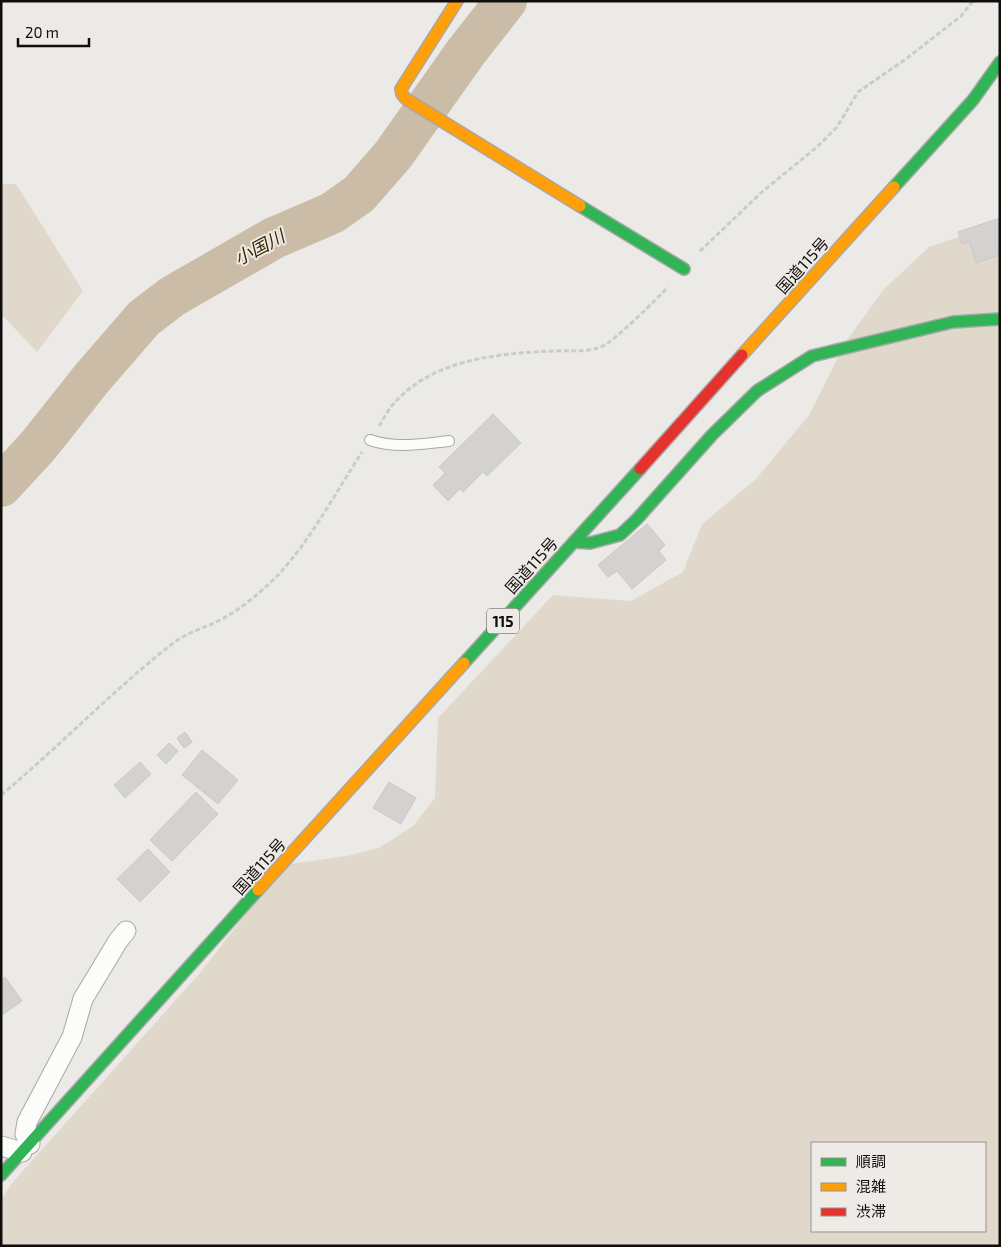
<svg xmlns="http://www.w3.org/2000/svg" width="1001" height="1247" viewBox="0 0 1001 1247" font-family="'Exo 2','Noto Sans JP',sans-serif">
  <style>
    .green { fill: #e1d8cc; fill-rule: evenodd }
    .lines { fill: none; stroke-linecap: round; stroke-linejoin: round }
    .river { stroke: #cbbca7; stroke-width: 42 }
    .building { fill: #d4d2d0; stroke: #cac9c7 }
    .lane-casing { stroke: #a9a8a6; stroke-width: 12 }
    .street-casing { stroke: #a9a8a6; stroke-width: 21 }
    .fast-casing { stroke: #a9a8a6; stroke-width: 14 }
    .slow-casing { stroke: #a9a8a6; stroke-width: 14 }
    .jam-casing { stroke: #a9a8a6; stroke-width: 14 }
    .path { stroke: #cccbcb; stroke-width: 3; stroke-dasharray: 5 2.5; stroke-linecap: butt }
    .lane { stroke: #fcfcfb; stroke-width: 10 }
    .street { stroke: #fcfcfb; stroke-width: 19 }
    .fast { stroke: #30b455; stroke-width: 11 }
    .slow { stroke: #ff9f0a; stroke-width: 11 }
    .jam { stroke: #e5322d; stroke-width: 11 }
    .labels { text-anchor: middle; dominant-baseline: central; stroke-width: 4; stroke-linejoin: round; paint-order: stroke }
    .shield { fill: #eeeae5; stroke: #52504d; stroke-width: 1 }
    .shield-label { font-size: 15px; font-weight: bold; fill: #0f0e0c }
    .street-label { font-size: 16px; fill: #0f0e0c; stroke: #eeeae5 }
    .water-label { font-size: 18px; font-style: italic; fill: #3d2700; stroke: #eeeae5 }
  </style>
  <rect width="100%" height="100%" fill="#eceae7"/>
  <g class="green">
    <path d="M1 184H16L83 291 37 352 1 314Z"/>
    <path d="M1000 223V1246H1V1200L12 1183 200 973 284 865 346 856 379 848 413 826 435 798 438 718 553 595 631 601 683 572 702 524 756 479 809 415 845 343 883 290 929 247ZM812 1143H985V1231H812Z"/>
  </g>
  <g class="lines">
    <path class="river" d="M1 486 38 446 92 378 144 318 173 296 274 238 332 213 359 194 393 155 466 52 506 1"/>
  </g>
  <g class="building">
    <path d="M1000 218V255L976 263 969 242 962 244 958 232Z"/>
    <path d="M493 414 521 443 487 476 483 472 463 492 460 489 448 501 433 485 445 473 439 467Z"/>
    <path d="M647 524 665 545 659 551 666 560 632 589 617 571 608 577 598 565Z"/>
    <path d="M185 732 192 742 184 748 177 738Z"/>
    <path d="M169 743 178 751 166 764 157 755Z"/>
    <path d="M202 750 238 780 218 804 182 775Z"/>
    <path d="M140 762 151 774 125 798 114 785Z"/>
    <path d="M389 782 416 798 401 824 373 808Z"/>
    <path d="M196 792 218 814 172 861 150 840Z"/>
    <path d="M148 849 170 872 140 902 117 879Z"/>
    <path d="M5 977 22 1001 2 1015 1 980Z"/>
  </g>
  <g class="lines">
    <defs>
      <path id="lane" d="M370 440C396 449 421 444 449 441"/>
      <g id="street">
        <path d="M30 1144 25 1134 27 1122 72 1037 83 999 118 941 126 931"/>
        <path d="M1 1146 22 1152"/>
      </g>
      <g id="fast">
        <path d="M894 187 973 100 1000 62"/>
        <path d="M580 206 684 269"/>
        <path d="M574 542 590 543 620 535 637 519 712 435 757 391 812 356 953 322 1000 319"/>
        <path d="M464 663 640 469"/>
        <path d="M1 1175 258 890"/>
      </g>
      <g id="slow">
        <path d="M457 1 401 89 402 94 406 99 580 206"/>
        <path d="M742 355 894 187"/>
        <path d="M258 890 464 663"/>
      </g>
      <path id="jam" d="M640 469 742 355"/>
    </defs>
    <use href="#lane" class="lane-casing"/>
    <use href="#street" class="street-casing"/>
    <use href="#fast" class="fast-casing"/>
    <use href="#slow" class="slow-casing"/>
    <use href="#jam" class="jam-casing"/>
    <g class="path">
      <path d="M700 251 762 192 817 147 837 127 858 92 906 59 961 16 973 1"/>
      <path d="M379 426C384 418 389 408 396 401 435 359 500 353 555 351 572 350 586 353 603 346 613 342 659 297 668 287"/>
      <path d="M1 795C60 746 112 691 172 644 187 632 205 628 222 619 242 608 260 593 276 577 309 543 336 492 362 452"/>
    </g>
    <use href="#lane" class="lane"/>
    <use href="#street" class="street"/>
    <use href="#fast" class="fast"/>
    <use href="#slow" class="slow"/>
    <use href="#jam" class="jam"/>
  </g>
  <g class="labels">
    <rect class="shield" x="487" y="608.5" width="32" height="25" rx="4"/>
    <g class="shield-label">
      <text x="503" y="621">115</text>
    </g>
    <g class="street-label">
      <text transform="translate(802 265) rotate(-48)">国道115号</text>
      <text transform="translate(531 565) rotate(-48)">国道115号</text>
      <text transform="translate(259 866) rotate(-48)">国道115号</text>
    </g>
    <g class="water-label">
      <text transform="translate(259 247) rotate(-28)">小国川</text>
    </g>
  </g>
  <rect width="1001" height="1247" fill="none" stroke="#0f0e0c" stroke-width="5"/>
  <rect x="811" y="1142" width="175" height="90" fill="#eeeae5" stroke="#95928e"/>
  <rect x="821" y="1158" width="25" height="8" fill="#30b455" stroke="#95928e"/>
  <text x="856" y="1167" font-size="15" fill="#0f0e0c">順調</text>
  <rect x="821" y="1183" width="25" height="8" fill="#ff9f0a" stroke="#95928e"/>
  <text x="856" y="1192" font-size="15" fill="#0f0e0c">混雑</text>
  <rect x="821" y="1208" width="25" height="8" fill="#e5322d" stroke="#95928e"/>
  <text x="856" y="1217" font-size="15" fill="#0f0e0c">渋滞</text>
  <path d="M18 38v8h71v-8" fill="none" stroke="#0f0e0c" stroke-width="2.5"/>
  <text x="25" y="38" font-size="15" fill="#0f0e0c" stroke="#eeeae5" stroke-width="4" paint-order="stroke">20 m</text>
</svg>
